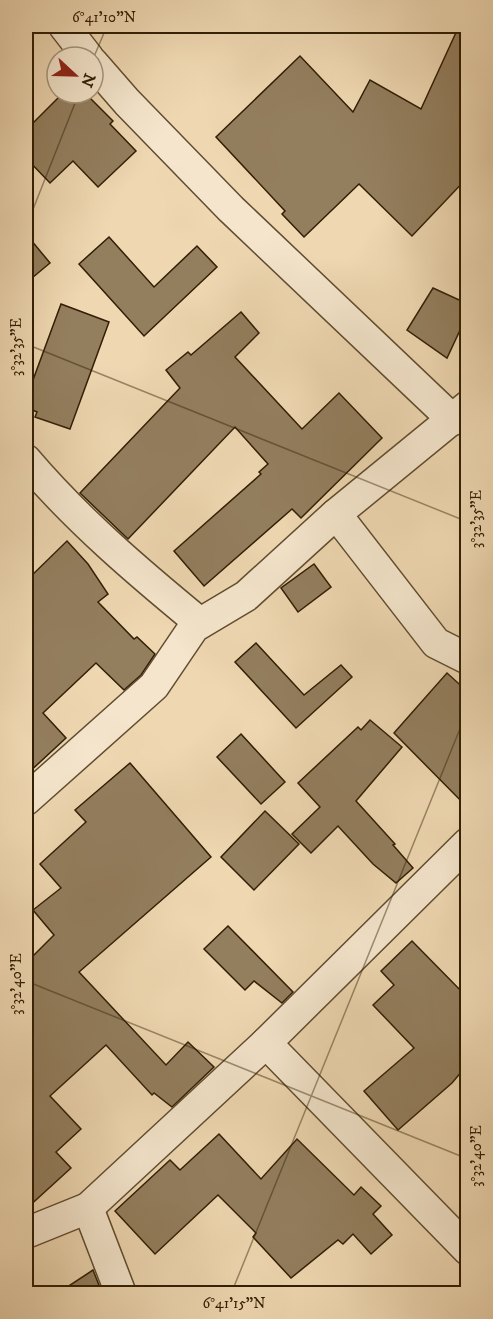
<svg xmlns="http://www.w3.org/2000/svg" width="493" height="1319" viewBox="0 0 493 1319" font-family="'IM FELL DW Pica',serif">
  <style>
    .building { fill: #937e5e; stroke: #311e04; stroke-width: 1.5 }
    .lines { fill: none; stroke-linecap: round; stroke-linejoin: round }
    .minor-casing { stroke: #604c2f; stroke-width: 33 }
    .minor { stroke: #f4e5cc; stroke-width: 30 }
    .ticks { fill: none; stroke: #311e04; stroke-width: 1.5; stroke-opacity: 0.45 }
    .neatline { fill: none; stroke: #311e04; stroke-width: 2 }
    .ticks-label { font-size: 15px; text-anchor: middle; fill: #311e04 }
  </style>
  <rect width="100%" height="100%" fill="#eed7b1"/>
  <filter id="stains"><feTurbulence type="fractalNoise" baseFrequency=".00333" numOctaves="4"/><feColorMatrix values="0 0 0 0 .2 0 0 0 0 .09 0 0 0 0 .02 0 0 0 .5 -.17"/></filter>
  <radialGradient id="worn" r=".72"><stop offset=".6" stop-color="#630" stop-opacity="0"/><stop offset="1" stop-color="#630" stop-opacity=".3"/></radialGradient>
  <g class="building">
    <path d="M459 26H468V177L412 236 359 184 304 237 282 214 285 211 216 137 300 56 353 112 370 80 421 109Z"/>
    <path d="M63 93H85L113 121 110 124 136 151 98 187 73 161 50 183 26 158V130Z"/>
    <path d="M26 234 50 263 26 283Z"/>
    <path d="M109 237 154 287 197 246 217 267 144 336 79 264Z"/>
    <path d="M433 288 468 304V313L447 358 407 330Z"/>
    <path d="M61 304 109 322 70 429 35 417 37 412 26 407V399Z"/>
    <path d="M241 312 259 333 235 357 302 429 339 393 382 438 301 518 292 509 204 586 174 551 261 474 259 472 268 464 235 427 128 539 80 493 180 388 166 370 188 352 191 355Z"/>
    <path d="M67 541 88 564 108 594 98 602 134 639 137 637 155 654 141 675 124 690 96 663 43 713 66 738 26 775V581Z"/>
    <path d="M314 564 331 587 298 612 281 588Z"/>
    <path d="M256 643 304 695 341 665 352 677 296 728 235 662Z"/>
    <path d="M447 673 468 692V808L394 733Z"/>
    <path d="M370 720 402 747 356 801 395 844 393 845 413 868 396 883 373 864 338 826 311 853 292 834 320 807 298 783 358 727 361 730Z"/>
    <path d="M241 734 285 782 261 804 217 757Z"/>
    <path d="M130 763 211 857 79 972 166 1065 188 1042 214 1067 172 1107 154 1093 152 1095 106 1045 50 1096 81 1129 56 1152 71 1168 26 1209V963L54 935 33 910 61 888 40 864 86 822 75 810Z"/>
    <path d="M265 811 299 844 254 890 221 857Z"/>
    <path d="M228 926 293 992 282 1003 254 981 245 990 204 949Z"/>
    <path d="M412 941 468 998V1064L452 1083 398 1130 364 1091 414 1048 373 1005 394 985 381 971Z"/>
    <path d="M219 1134 261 1179 297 1139 354 1195 361 1187 381 1206 373 1214 392 1235 371 1254 353 1234 343 1244 338 1240 291 1278 253 1237 256 1233 218 1195 155 1254 115 1211 170 1160 180 1170Z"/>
    <path d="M93 1270 102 1293H58Z"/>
  </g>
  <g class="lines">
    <defs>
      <g id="minor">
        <path d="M64 26 88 57"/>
        <path d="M93 63 127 102 231 209 453 420"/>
        <path d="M26 460C78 521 138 572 200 623"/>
        <path d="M336 514 436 643 468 659"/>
        <path d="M26 800 154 686 194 627 246 596 336 514 468 406"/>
        <path d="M266 1043 468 1250"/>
        <path d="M88 1208 121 1294"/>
        <path d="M26 1233 88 1208 266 1043 468 843"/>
      </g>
    </defs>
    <use href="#minor" class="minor-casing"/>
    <use href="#minor" class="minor"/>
  </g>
  <path class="ticks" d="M93 59 107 26M26 227 79 93M26 344 468 522M26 981 468 1159M231 1294 468 709"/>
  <rect width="493" height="1319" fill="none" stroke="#eed7b1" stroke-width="66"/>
  <g transform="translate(75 75) rotate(112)"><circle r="28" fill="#f4e5cc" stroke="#a6957c" stroke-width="1.5"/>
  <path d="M0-4.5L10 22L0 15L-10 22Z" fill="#8f2418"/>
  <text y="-9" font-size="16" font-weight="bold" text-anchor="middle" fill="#311e04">N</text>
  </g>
  <rect x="33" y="33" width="427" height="1253" class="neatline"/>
  <g class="ticks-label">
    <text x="104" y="22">6°41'10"N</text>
    <text transform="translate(16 347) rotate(-90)" y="5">3°32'35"E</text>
    <text transform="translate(476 519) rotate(-90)" y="5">3°32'35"E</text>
    <text transform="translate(16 984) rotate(-90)" y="5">3°32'40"E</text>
    <text transform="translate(476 1156) rotate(-90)" y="5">3°32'40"E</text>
    <text x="234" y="1308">6°41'15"N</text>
  </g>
  <rect width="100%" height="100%" filter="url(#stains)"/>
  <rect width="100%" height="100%" fill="url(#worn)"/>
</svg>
